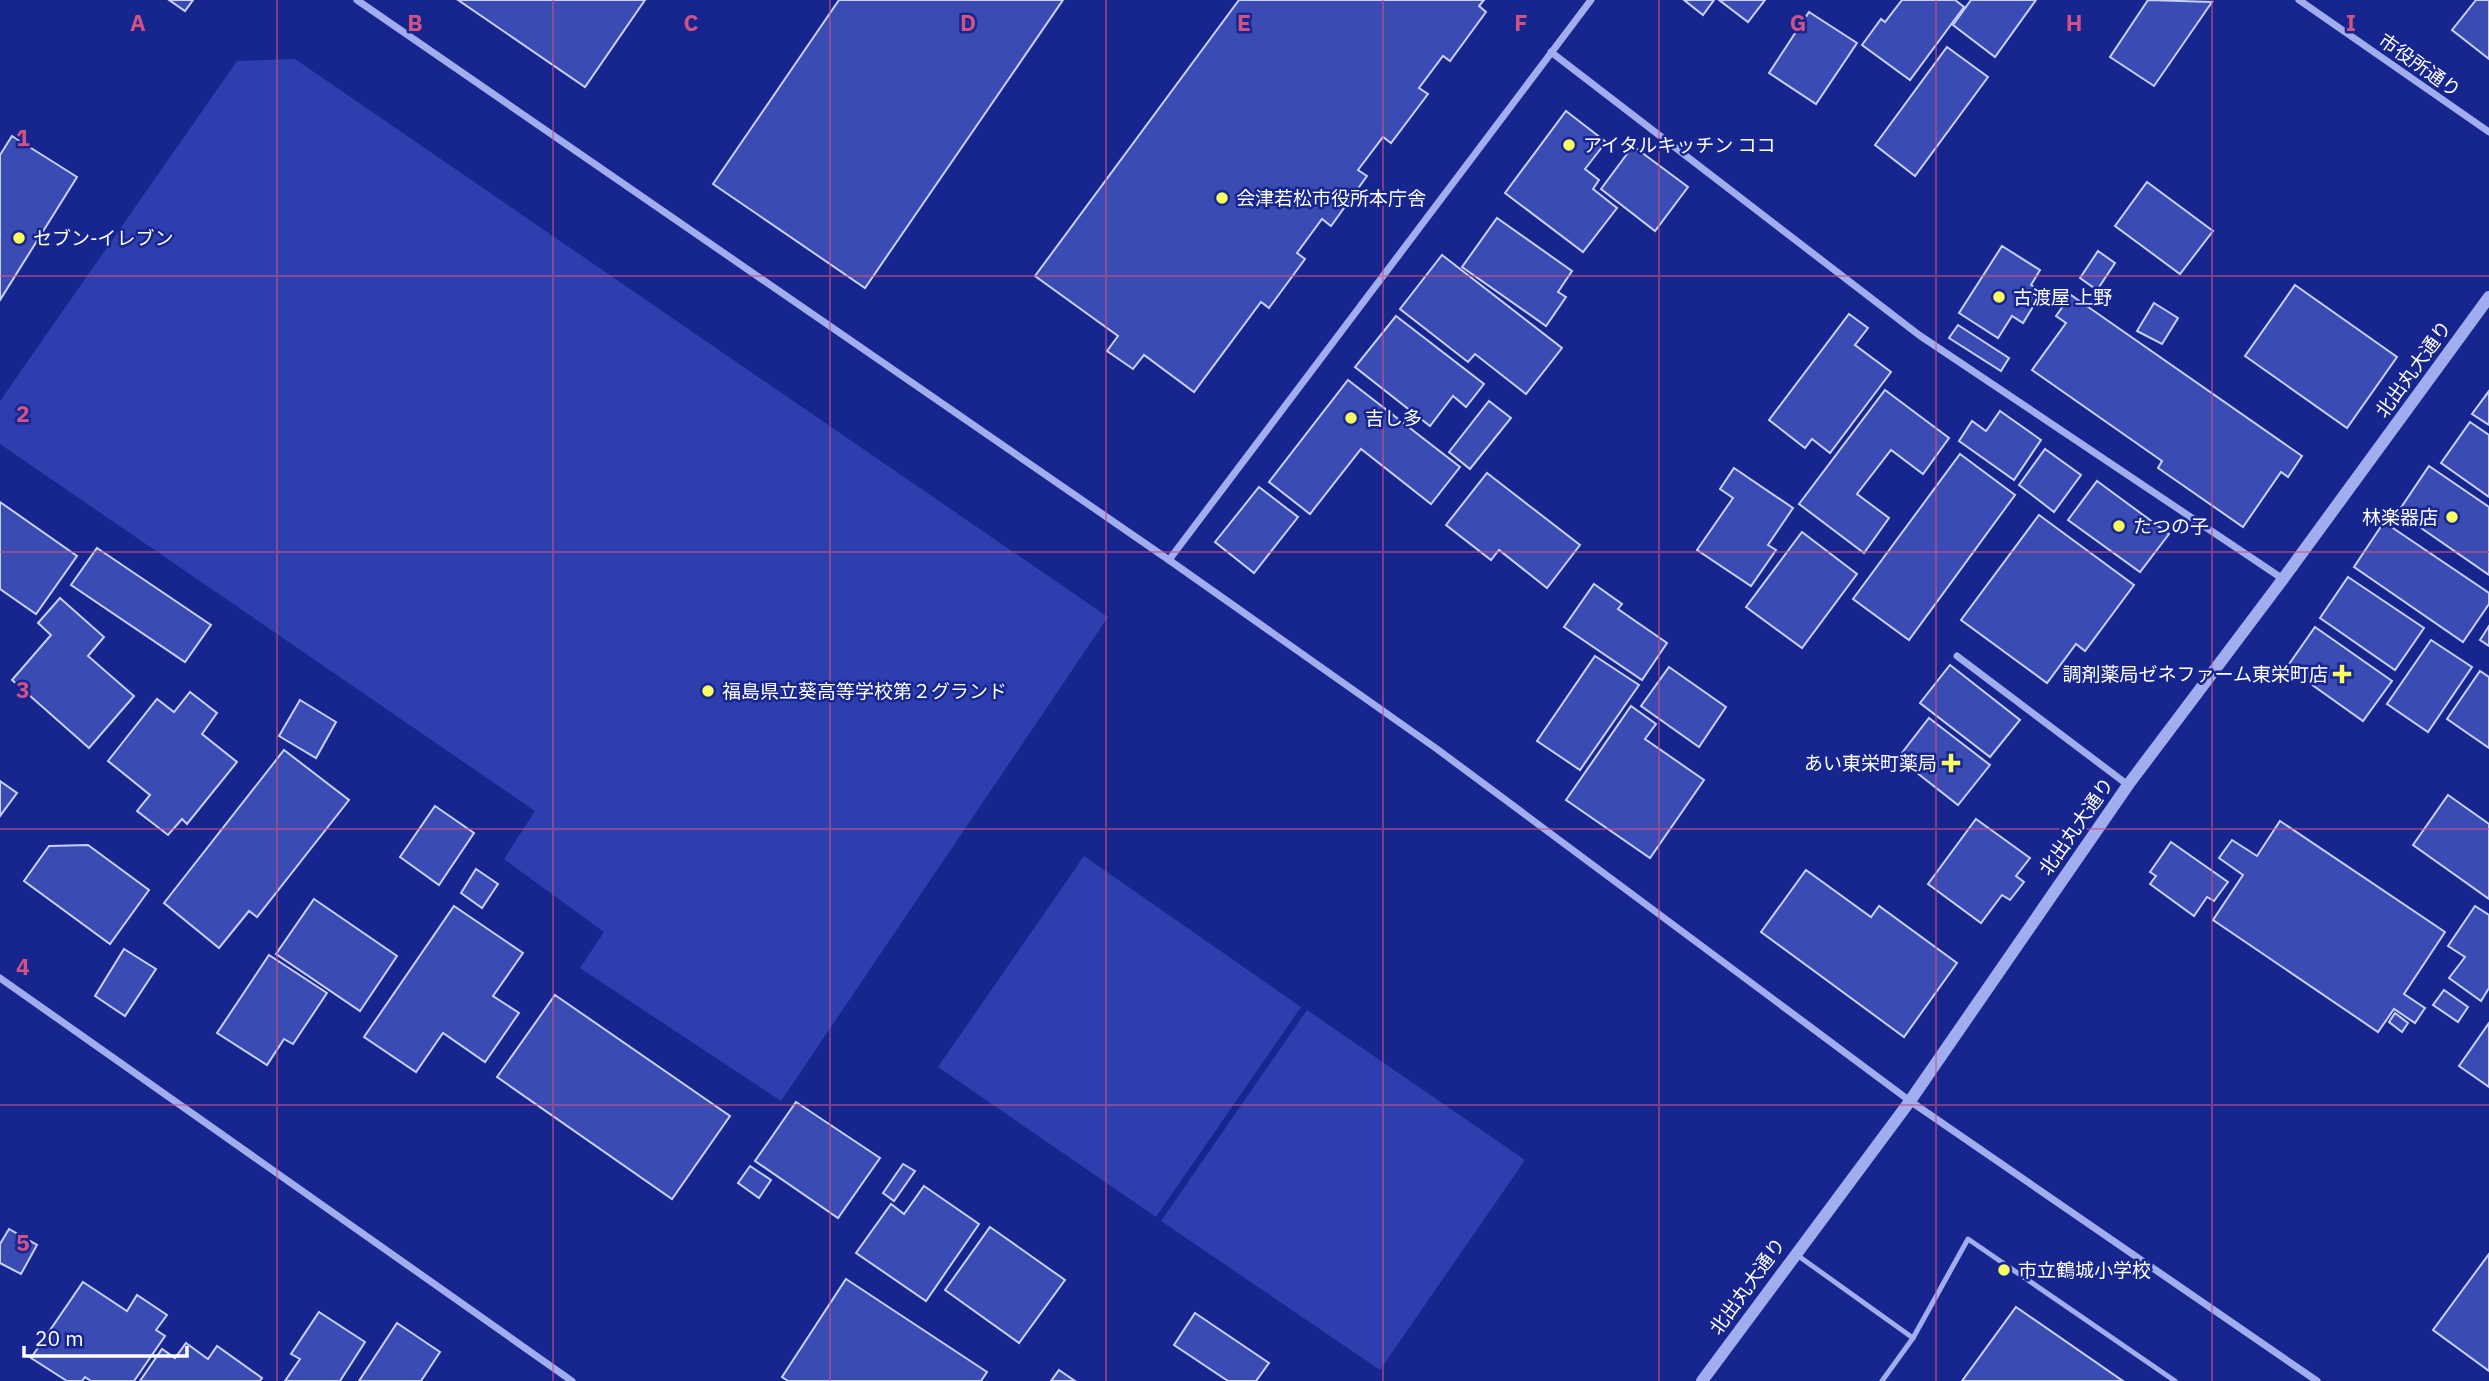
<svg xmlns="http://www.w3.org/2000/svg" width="2489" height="1381" viewBox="0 0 2489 1381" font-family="'IBM Plex Sans','Noto Sans JP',sans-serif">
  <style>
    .green { fill: #2d3eae }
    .building { fill: #3b4bb4; stroke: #c9d0fb; stroke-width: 2 }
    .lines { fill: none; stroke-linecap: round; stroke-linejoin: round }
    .service { stroke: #a2adef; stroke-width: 5 }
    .minor { stroke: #a2adef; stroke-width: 7 }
    .tertiary { stroke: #a2adef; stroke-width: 12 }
    .grid { fill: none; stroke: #d15284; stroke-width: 2; stroke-opacity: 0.55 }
    .poi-dot { fill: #faff61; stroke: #17258e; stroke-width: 2.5 }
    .labels { text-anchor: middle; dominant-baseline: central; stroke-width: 5; stroke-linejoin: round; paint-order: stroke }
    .street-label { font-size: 19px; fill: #fff; stroke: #17258e }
    .poi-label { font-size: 19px; fill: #fff; stroke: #17258e; text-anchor: start }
    .grid-label { font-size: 23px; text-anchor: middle; font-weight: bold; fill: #d15284; stroke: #17258e; stroke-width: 5; stroke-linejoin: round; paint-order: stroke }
  </style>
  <rect width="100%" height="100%" fill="#17258e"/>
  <g class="green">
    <path d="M295 59 1108 617 781 1101 580 968 604 932 504 859 535 811 0 444V401L237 61Z"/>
    <path d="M1084 856 1301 1007 1156 1217 938 1067Z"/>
    <path d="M1307 1010 1525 1160 1380 1370 1161 1221Z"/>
  </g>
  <g class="building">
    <path d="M169 0H193L185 11Z"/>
    <path d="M458 0H645L585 87Z"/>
    <path d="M839 0H1063L865 288 713 184Z"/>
    <path d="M1239 0H1484L1479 6 1486 12 1450 61 1443 56 1419 88 1428 94 1391 143 1383 137 1358 170 1367 176 1331 226 1322 219 1297 253 1305 259 1269 308 1261 302 1194 392 1144 355 1133 369 1107 351 1118 336 1035 276Z"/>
    <path d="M1684 0H1714L1703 15Z"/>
    <path d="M1719 0H1765L1748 22Z"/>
    <path d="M1902 0H1955L1964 7 1910 80 1862 45 1881 19 1885 22Z"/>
    <path d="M1971 0H2036L1995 57 1953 25Z"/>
    <path d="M2148 0 2212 2 2154 86 2110 57Z"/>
    <path d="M2476 0H2489V59L2452 30Z"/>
    <path d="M1809 12 1857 43 1816 104 1769 73Z"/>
    <path d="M1947 47 1988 77 1915 176 1875 145Z"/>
    <path d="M1566 111 1606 142 1585 169 1599 180 1593 189 1617 208 1583 252 1505 193Z"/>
    <path d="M12 136 77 177 0 300V155Z"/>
    <path d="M1633 146 1688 187 1655 231 1601 189Z"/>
    <path d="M2147 182 2213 231 2180 274 2115 226Z"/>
    <path d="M1497 218 1572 271 1558 292 1566 297 1546 326 1462 267Z"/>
    <path d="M2002 246 2040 270 2031 285 2042 292 2023 323 2012 316 1998 338 1959 313Z"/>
    <path d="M2098 251 2115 263 2097 290 2080 278Z"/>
    <path d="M1442 255 1562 348 1526 394 1475 354 1468 362 1400 309Z"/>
    <path d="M2295 285 2397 357 2347 428 2245 356Z"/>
    <path d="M2071 295 2302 456 2288 477 2281 472 2243 527 2158 468 2162 461 2032 370 2066 323 2056 316Z"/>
    <path d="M2154 303 2178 318 2162 344 2137 331Z"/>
    <path d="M1849 314 1868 328 1855 345 1891 372 1830 453 1812 439 1805 448 1769 420Z"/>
    <path d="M1396 316 1484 384 1466 407 1453 396 1430 426 1355 367Z"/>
    <path d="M1958 325 2009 358 2001 371 1949 338Z"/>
    <path d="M1348 380 1460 467 1431 504 1361 449 1310 514 1269 482Z"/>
    <path d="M1885 390 1949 438 1923 474 1891 450 1857 494 1889 518 1864 553 1799 504Z"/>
    <path d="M2489 391V425L2472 414Z"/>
    <path d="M1489 401 1511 418 1470 469 1449 452Z"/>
    <path d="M2000 411 2041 440 2014 480 1959 441 1972 421 1986 431Z"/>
    <path d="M2470 422 2489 435V497L2441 463Z"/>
    <path d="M2045 449 2081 475 2054 512 2019 485Z"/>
    <path d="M1960 454 2015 495 1909 640 1853 599Z"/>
    <path d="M2429 466 2489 507V575L2398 512Z"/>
    <path d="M1734 468 1793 508 1768 545 1776 550 1751 586 1697 550 1733 498 1720 489Z"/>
    <path d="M1487 473 1580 545 1547 588 1499 550 1491 560 1446 525Z"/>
    <path d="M2097 481 2169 534 2140 572 2068 520Z"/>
    <path d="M1259 487 1298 517 1254 573 1215 542Z"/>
    <path d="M0 502 77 556 36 614 0 589Z"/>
    <path d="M2039 515 2134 585 2085 651 2076 644 2047 683 1961 620Z"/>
    <path d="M2384 522 2489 593V604L2463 642 2354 567Z"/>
    <path d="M1802 532 1857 574 1802 648 1746 607Z"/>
    <path d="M97 548 211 625 185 662 71 585Z"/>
    <path d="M2348 577 2424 628 2395 670 2320 618Z"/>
    <path d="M1594 584 1622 604 1618 609 1667 643 1642 680 1564 627Z"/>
    <path d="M60 598 104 637 88 656 134 696 89 748 12 680 51 635 38 623Z"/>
    <path d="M2489 626V646L2480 640Z"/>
    <path d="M2315 627 2392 681 2363 721 2287 667Z"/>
    <path d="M2431 640 2472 667 2428 732 2387 704Z"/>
    <path d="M1595 656 1639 685 1580 770 1537 741Z"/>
    <path d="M1950 665 2020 720 1990 757 1920 703Z"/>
    <path d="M1669 667 1726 707 1699 747 1641 706Z"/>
    <path d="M2480 671 2489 677V748L2447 719Z"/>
    <path d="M190 692 217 713 202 734 237 762 187 824 182 819 168 835 137 811 150 795 108 761 157 699 174 712Z"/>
    <path d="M300 700 336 722 316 758 279 736Z"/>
    <path d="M1631 706 1656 724 1645 739 1704 780 1650 858 1566 800Z"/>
    <path d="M1929 718 1990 765 1958 805 1898 758Z"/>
    <path d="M284 750 349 800 257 917 249 911 219 948 164 903Z"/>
    <path d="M0 781 17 793 0 816Z"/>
    <path d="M2448 795 2489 824V899L2413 845Z"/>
    <path d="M435 806 474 833 439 885 400 857Z"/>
    <path d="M1976 819 2030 858 2016 876 2024 882 2010 900 2002 895 1981 923 1928 884Z"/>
    <path d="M2280 821 2445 932 2404 994 2425 1008 2415 1023 2394 1009 2378 1032 2213 920 2243 875 2219 858 2232 840 2257 856Z"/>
    <path d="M2171 842 2228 882 2214 901 2207 897 2194 916 2150 884 2156 876 2150 872Z"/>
    <path d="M88 845 149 890 110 944 24 881 49 846Z"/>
    <path d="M476 869 498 884 482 908 461 893Z"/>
    <path d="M1806 870 1871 917 1879 906 1957 963 1904 1037 1761 932Z"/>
    <path d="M314 899 397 956 360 1011 276 954Z"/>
    <path d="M454 906 523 953 493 996 519 1013 485 1062 443 1033 416 1072 364 1037Z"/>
    <path d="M2475 906 2489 915V988L2481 1001 2449 978 2465 957 2448 946Z"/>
    <path d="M124 949 156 969 125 1016 95 996Z"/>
    <path d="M269 955 327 993 293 1044 284 1039 267 1065 217 1033Z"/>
    <path d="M2444 990 2468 1007 2458 1022 2433 1005Z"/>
    <path d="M555 995 730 1116 672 1199 497 1077Z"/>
    <path d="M2395 1013 2408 1023 2402 1032 2389 1022Z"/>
    <path d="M2489 1023V1087L2459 1066Z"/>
    <path d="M796 1102 880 1158 838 1218 755 1161Z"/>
    <path d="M903 1164 915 1171 894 1201 883 1193Z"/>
    <path d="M750 1166 771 1180 759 1198 738 1183Z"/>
    <path d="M924 1186 979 1224 926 1301 856 1253 891 1204 904 1214Z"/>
    <path d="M990 1227 1065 1280 1019 1343 945 1290Z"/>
    <path d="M9 1229 37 1245 21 1274 0 1263V1244Z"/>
    <path d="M2489 1254V1371L2433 1330Z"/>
    <path d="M846 1279 987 1372 981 1381H788L782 1377Z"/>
    <path d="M83 1282 127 1311 137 1295 167 1315 156 1330 165 1336 134 1381H91L85 1377 82 1381H67L31 1358Z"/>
    <path d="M2016 1307 2123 1381H1962Z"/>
    <path d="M319 1312 365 1342 340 1381H285L300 1359 291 1354Z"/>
    <path d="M1195 1313 1269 1363 1256 1381H1228L1174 1345Z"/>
    <path d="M397 1323 440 1352 421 1381H359Z"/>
    <path d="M186 1343 208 1359 217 1346 262 1378 260 1381H140L162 1349 175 1358Z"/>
    <path d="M1059 1370 1075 1381H1051Z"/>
  </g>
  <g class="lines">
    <g class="service">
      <path d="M1797 1255 1913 1338"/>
      <path d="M1882 1381 1913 1338 1968 1239 2175 1381"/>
    </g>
    <g class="minor">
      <path d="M357 0 1169 560 1437 749 1910 1101 2317 1381"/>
      <path d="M2299 0 2489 132"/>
      <path d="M1551 52 1919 335 2283 579"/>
      <path d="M1169 560 1591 0"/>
      <path d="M1957 656 2128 785"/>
      <path d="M0 978 572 1381"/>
    </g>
    <path class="tertiary" d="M1702 1381 1910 1101 2128 785 2283 579 2489 297"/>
  </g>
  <path class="grid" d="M277 0V1381M553 0V1381M830 0V1381M1106 0V1381M1383 0V1381M1659 0V1381M1936 0V1381M2212 0V1381M0 276H2489M0 552H2489M0 829H2489M0 1105H2489"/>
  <g class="poi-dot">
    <circle cx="1569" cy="145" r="7"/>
    <circle cx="1222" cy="198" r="7"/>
    <circle cx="19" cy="238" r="7"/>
    <circle cx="1999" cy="297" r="7"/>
    <circle cx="1351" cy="418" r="7"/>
    <circle cx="2452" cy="517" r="7"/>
    <circle cx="2119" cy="526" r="7"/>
    <path d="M2338.5 663.5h7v7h7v7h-7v7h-7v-7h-7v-7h7z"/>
    <circle cx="708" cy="691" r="7"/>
    <path d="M1947.5 752.5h7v7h7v7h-7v7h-7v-7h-7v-7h7z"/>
    <circle cx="2004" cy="1270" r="7"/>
  </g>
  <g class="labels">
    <g class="street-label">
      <text transform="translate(2420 65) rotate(35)">市役所通り</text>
      <text transform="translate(2413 369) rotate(-54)">北出丸大通り</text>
      <text transform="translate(2076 826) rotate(-55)">北出丸大通り</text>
      <text transform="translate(1747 1286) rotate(-54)">北出丸大通り</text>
    </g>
    <g class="poi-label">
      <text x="1583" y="145">アイタルキッチン ココ</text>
      <text x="1236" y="198">会津若松市役所本庁舎</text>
      <text x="33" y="238">セブン-イレブン</text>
      <text x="2013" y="297">古渡屋 上野</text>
      <text x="1365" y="418">吉し多</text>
      <text x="2438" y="517" text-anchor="end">林楽器店</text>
      <text x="2133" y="526">たつの子</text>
      <text x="2328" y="674" text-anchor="end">調剤薬局ゼネファーム東栄町店</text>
      <text x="722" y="691">福島県立葵高等学校第２グランド</text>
      <text x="1937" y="763" text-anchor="end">あい東栄町薬局</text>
      <text x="2018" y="1270">市立鶴城小学校</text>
    </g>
  </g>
  <g class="grid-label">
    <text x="138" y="31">A</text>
    <text x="415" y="31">B</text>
    <text x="691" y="31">C</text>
    <text x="968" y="31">D</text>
    <text x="1244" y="31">E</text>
    <text x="1521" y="31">F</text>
    <text x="1798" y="31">G</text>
    <text x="2074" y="31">H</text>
    <text x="2351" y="31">I</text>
    <text x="23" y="146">1</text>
    <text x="23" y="422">2</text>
    <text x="23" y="698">3</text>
    <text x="23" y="975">4</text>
    <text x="23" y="1251">5</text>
  </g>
  <path d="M24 1346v10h163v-10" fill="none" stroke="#ffffff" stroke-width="3.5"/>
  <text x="35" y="1346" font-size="21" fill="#ffffff" stroke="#17258e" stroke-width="5" paint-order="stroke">20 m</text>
</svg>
